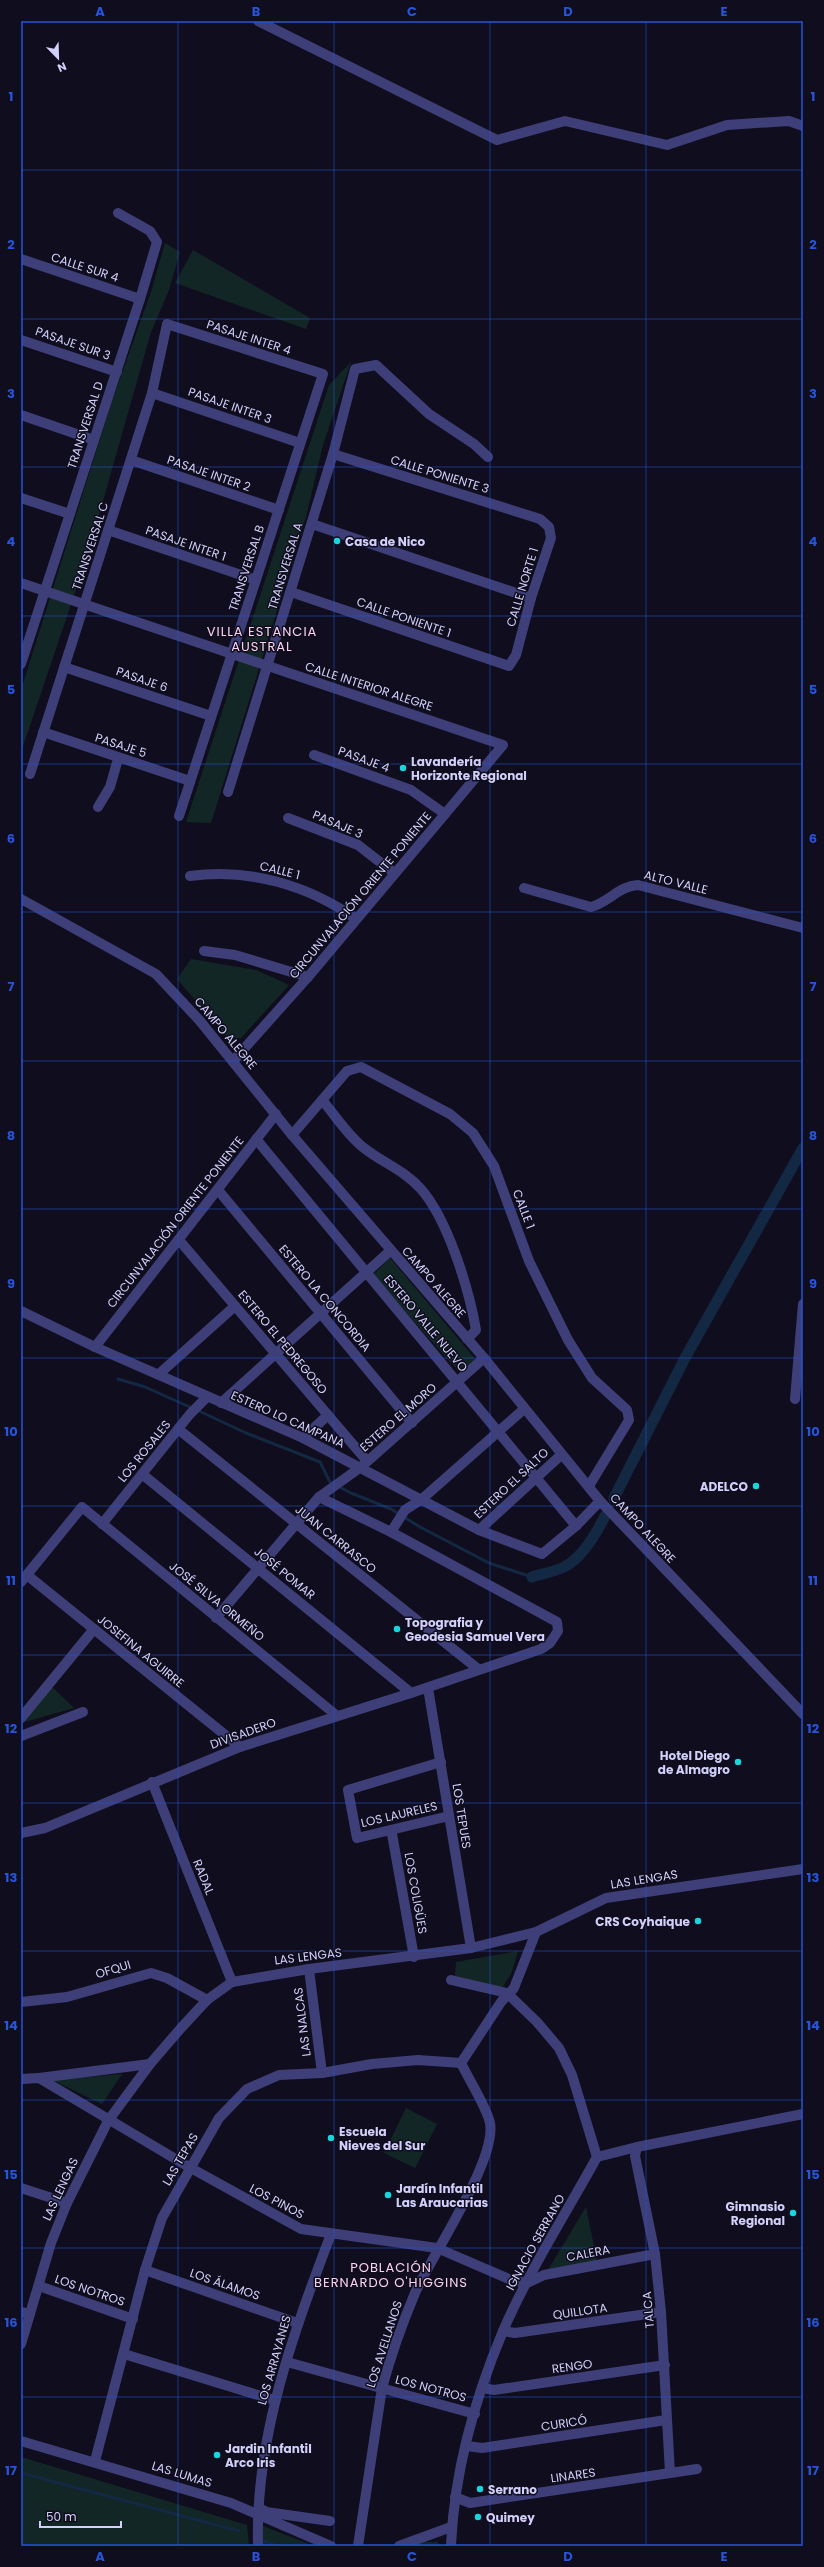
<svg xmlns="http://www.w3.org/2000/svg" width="824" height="2567" viewBox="0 0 824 2567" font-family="Poppins,sans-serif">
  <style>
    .green { fill: #122725 }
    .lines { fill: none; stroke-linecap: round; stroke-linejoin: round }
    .stream { stroke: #132842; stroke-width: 3 }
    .canal { stroke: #132842; stroke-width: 11 }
    .minor { stroke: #3e3f78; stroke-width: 10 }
    .tertiary { stroke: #3e3f78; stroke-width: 10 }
    .grid { fill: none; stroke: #2654da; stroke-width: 1; stroke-opacity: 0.55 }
    .poi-dot { fill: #18d6de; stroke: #100e1e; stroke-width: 1.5 }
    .labels { text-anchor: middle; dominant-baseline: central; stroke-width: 3; stroke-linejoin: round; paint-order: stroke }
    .street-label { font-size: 12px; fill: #d2d0fa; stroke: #100e1e }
    .poi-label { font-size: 12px; font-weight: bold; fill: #d2d0fa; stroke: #100e1e; text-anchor: start }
    .neighbourhood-label { font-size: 13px; letter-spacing: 1px; fill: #fad2ee; stroke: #100e1e }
    .neatline { fill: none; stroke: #2654da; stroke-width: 1.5 }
    .grid-label { font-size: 13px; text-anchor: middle; font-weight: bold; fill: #2654da }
  </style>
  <rect width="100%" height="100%" fill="#100e1e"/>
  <g class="green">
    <path d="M165 243 180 252 169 290 151 332 87 557 21 752V690L112 401 151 292Z"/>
    <path d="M193 250 310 318 306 329 175 283Z"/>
    <path d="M351 362 323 445 306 517 211 823 186 822 329 385Z"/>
    <path d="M191 959 256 970 289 985 241 1038 229 1039 177 979Z"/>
    <path d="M390 1258 476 1360 460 1373 373 1275Z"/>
    <path d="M48 1683 74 1708 21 1723V1714Z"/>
    <path d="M518 1951 511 1974 502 1988 455 1976 456 1962Z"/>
    <path d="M122 2074 102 2104 52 2080Z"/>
    <path d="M406 2108 437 2124 415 2168 384 2153Z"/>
    <path d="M586 2207 597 2261 548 2270Z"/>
    <path d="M21 2457 247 2525 249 2546H21Z"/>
    <path d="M263 2526 314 2546H263Z"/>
    <path d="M416 2542H437L441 2546H403Z"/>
  </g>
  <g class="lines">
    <g class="stream">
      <path d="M118 1379 145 1387 192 1408"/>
      <path d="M197 1410 246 1433 320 1462 330 1482 351 1493 391 1509 420 1527 489 1563 532 1577"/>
      <path d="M21 2473 239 2531"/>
      <path d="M264 2541 278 2546"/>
    </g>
    <g class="canal">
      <path d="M614 1498 685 1358 803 1148"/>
      <path d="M532 1577C541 1574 552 1572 562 1568 581 1560 596 1534 605 1516"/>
    </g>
    <g class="minor">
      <path d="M258 21 497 140 565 121 667 145 727 125 789 121 803 126"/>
      <path d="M21 259 140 299"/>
      <path d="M21 340 117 372"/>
      <path d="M152 393 300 443"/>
      <path d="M21 415 94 440"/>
      <path d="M131 460 279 510"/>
      <path d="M21 498 70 514"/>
      <path d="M312 524 531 598"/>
      <path d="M108 530 256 580"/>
      <path d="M21 583 503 745 308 977 233 1061"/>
      <path d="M291 592 509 666 516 655 531 598 551 538 549 527 540 519 333 454"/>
      <path d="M21 664 140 299 157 242 150 231 118 213"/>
      <path d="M64 667 211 716"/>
      <path d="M43 732 190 781"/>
      <path d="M314 755 411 790 445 814"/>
      <path d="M30 774 152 393 167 324 323 374 179 816"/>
      <path d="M228 792 333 454 355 369 376 365 429 414 474 444 488 457"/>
      <path d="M98 807 110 787 118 759"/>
      <path d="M288 818 358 845 394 873"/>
      <path d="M190 876C249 868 308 885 356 919"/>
      <path d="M524 888 591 907C609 902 619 886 638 885L803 928"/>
      <path d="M21 899 156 974 200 1021 292 1135 484 1358 600 1501 803 1714"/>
      <path d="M204 951 235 955 308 977"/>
      <path d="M322 1100C335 1115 348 1136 364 1148 383 1163 404 1170 421 1189 448 1220 469 1289 476 1330L467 1339"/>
      <path d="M292 1135 347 1071 361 1067 450 1114 473 1133 494 1166 529 1261 568 1340 592 1378 627 1410 629 1420 589 1486"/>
      <path d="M256 1139 576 1526"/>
      <path d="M218 1190 412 1423"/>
      <path d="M179 1240 367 1461"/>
      <path d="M21 1311 95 1347 303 1438 479 1530 542 1554 576 1526 600 1501"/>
      <path d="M95 1347 276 1114"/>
      <path d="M159 1374 235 1306"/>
      <path d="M795 1399 803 1304"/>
      <path d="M221 1403 390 1251"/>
      <path d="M178 1429 478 1669"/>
      <path d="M303 1438 328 1415"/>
      <path d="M142 1474 411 1693"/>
      <path d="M319 1497 391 1532"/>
      <path d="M102 1524 190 1414 207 1397"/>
      <path d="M479 1530 561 1455"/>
      <path d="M27 1575 240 1747"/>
      <path d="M21 1582 82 1507 336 1715"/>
      <path d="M216 1618 319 1497 361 1467 484 1358"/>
      <path d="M428 1688 471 1948"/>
      <path d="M21 1718 94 1629"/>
      <path d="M21 1736 83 1712"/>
      <path d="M441 1762 348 1790 357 1838 449 1816"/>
      <path d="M152 1782 232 1982"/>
      <path d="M21 1833 45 1828 240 1747 411 1693 541 1649 550 1643 558 1631 557 1622 391 1532 405 1510 422 1499 524 1409"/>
      <path d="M392 1834 414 1957"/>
      <path d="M309 1969 322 2073"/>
      <path d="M451 1980 507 1993 537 2022 559 2048 572 2075 597 2157"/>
      <path d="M21 2002 67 1997 151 1973 167 1978 207 2000"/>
      <path d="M461 2063 501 2002 514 1988 536 1932"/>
      <path d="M39 2078 150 2064"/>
      <path d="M21 2079 39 2078 189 2167 301 2229 437 2248 511 2280 527 2283 544 2275 655 2254"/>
      <path d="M637 2147 635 2156 655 2254 661 2312 670 2473"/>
      <path d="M21 2188 67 2203"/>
      <path d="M145 2270 297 2323"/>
      <path d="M39 2286 133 2319"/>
      <path d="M21 2312 30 2314"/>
      <path d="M503 2331 515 2333 661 2312"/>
      <path d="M124 2354 274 2400"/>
      <path d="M287 2362 475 2414"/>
      <path d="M482 2388 494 2390 665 2365"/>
      <path d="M21 2441 231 2503 331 2546"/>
      <path d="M467 2446 482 2448 666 2420"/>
      <path d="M95 2461 145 2270 162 2218 219 2118 247 2089 279 2075 322 2073 372 2064 418 2060 461 2063"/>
      <path d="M455 2497 470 2503 697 2469"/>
      <path d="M263 2510 266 2512 330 2521"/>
      <path d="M258 2546C255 2437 293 2334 331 2234"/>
      <path d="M358 2546 382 2388C391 2355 402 2324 415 2293 432 2255 497 2160 490 2123 487 2108 468 2078 461 2063"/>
      <path d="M399 2546 451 2527"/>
      <path d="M451 2546C454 2474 475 2398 503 2331 529 2271 565 2215 597 2157L637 2147 803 2114"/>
    </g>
    <path class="tertiary" d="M21 2344 51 2243 67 2203 108 2121 150 2064 181 2028 207 2000 232 1982 309 1969 471 1948 536 1932 606 1898 803 1869"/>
  </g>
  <path class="grid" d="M178 21V2546M334 21V2546M490 21V2546M646 21V2546M21 170H803M21 319H803M21 467H803M21 616H803M21 764H803M21 912H803M21 1061H803M21 1209H803M21 1358H803M21 1506H803M21 1655H803M21 1803H803M21 1951H803M21 2100H803M21 2248H803M21 2397H803"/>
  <g class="poi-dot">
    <circle cx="337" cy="541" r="4"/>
    <circle cx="403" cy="768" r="4"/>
    <circle cx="756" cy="1486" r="4"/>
    <circle cx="397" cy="1629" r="4"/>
    <circle cx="738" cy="1762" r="4"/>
    <circle cx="698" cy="1921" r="4"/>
    <circle cx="331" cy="2138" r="4"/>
    <circle cx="388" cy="2195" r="4"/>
    <circle cx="793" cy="2213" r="4"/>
    <circle cx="217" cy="2455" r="4"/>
    <circle cx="480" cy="2489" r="4"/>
    <circle cx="478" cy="2517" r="4"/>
  </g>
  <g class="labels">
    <g class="street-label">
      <text transform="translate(85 267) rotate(18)">CALLE SUR 4</text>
      <text transform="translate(249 337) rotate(18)">PASAJE INTER 4</text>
      <text transform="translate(73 343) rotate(19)">PASAJE SUR 3</text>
      <text transform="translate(230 405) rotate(19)">PASAJE INTER 3</text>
      <text transform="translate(85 425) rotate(-72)">TRANSVERSAL D</text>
      <text transform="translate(209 473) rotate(19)">PASAJE INTER 2</text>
      <text transform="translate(440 474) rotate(17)">CALLE PONIENTE 3</text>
      <text transform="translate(186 543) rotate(19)">PASAJE INTER 1</text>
      <text transform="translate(90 546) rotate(-72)">TRANSVERSAL C</text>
      <text transform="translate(285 566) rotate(-73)">TRANSVERSAL A</text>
      <text transform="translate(246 568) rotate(-72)">TRANSVERSAL B</text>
      <text transform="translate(522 587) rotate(-73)">CALLE NORTE 1</text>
      <text transform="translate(404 617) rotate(19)">CALLE PONIENTE 1</text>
      <text transform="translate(142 679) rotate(19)">PASAJE 6</text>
      <text transform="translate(369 686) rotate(18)">CALLE INTERIOR ALEGRE</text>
      <text transform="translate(121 745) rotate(18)">PASAJE 5</text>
      <text transform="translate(364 759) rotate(20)">PASAJE 4</text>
      <text transform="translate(338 824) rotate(23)">PASAJE 3</text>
      <text transform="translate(280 870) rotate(14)">CALLE 1</text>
      <text transform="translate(676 882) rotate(14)">ALTO VALLE</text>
      <text transform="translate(360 895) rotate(-50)">CIRCUNVALACIÓN ORIENTE PONIENTE</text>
      <text transform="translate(226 1033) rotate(50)">CAMPO ALEGRE</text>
      <text transform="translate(524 1209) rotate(69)">CALLE 1</text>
      <text transform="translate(175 1222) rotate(-52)">CIRCUNVALACIÓN ORIENTE PONIENTE</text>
      <text transform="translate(434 1282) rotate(49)">CAMPO ALEGRE</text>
      <text transform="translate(325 1298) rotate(50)">ESTERO LA CONCORDIA</text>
      <text transform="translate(426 1323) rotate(50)">ESTERO VALLE NUEVO</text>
      <text transform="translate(283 1342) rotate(50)">ESTERO EL PEDREGOSO</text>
      <text transform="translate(398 1417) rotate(-41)">ESTERO EL MORO</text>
      <text transform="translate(288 1419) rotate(24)">ESTERO LO CAMPANA</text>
      <text transform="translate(144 1451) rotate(-51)">LOS ROSALES</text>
      <text transform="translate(511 1483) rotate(-43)">ESTERO EL SALTO</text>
      <text transform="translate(643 1528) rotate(47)">CAMPO ALEGRE</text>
      <text transform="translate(336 1539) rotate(39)">JUAN CARRASCO</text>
      <text transform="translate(285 1573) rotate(39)">JOSÉ POMAR</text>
      <text transform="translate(217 1601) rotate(39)">JOSÉ SILVA ORMEÑO</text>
      <text transform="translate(141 1651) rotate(39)">JOSEFINA AGUIRRE</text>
      <text transform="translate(243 1733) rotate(-20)">DIVISADERO</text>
      <text transform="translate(399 1814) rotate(-13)">LOS LAURELES</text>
      <text transform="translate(462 1816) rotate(81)">LOS TEPUES</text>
      <text transform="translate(204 1877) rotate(68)">RADAL</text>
      <text transform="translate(644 1879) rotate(-9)">LAS LENGAS</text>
      <text transform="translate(416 1893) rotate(80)">LOS COLIGÜES</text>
      <text transform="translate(308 1956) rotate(-7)">LAS LENGAS</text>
      <text transform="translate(113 1969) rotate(-17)">OFQUI</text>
      <text transform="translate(302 2022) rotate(-97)">LAS NALCAS</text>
      <text transform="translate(180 2159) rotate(-60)">LAS TEPAS</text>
      <text transform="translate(60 2189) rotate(-65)">LAS LENGAS</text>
      <text transform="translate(277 2201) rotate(28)">LOS PINOS</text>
      <text transform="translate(535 2242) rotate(-61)">IGNACIO SERRANO</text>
      <text transform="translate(588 2253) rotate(-11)">CALERA</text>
      <text transform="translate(225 2284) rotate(19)">LOS ÁLAMOS</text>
      <text transform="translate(90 2290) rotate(19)">LOS NOTROS</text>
      <text transform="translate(648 2310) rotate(-95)">TALCA</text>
      <text transform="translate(580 2311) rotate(-8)">QUILLOTA</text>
      <text transform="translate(384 2344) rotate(-72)">LOS AVELLANOS</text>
      <text transform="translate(274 2360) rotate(-74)">LOS ARRAYANES</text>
      <text transform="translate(572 2366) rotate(-8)">RENGO</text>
      <text transform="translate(431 2388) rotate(15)">LOS NOTROS</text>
      <text transform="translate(564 2423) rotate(-9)">CURICÓ</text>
      <text transform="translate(182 2474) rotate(17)">LAS LUMAS</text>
      <text transform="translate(573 2475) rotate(-8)">LINARES</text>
    </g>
    <g class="poi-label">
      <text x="345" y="541">Casa de Nico</text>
      <text x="411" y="761">Lavandería<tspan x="411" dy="14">Horizonte Regional</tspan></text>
      <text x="748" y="1486" text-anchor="end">ADELCO</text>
      <text x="405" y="1622">Topografia y<tspan x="405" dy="14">Geodesia Samuel Vera</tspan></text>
      <text x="730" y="1755" text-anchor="end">Hotel Diego<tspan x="730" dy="14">de Almagro</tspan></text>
      <text x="690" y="1921" text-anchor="end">CRS Coyhaique</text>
      <text x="339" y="2131">Escuela<tspan x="339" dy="14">Nieves del Sur</tspan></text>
      <text x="396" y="2188">Jardín Infantil<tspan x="396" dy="14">Las Araucarias</tspan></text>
      <text x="785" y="2206" text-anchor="end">Gimnasio<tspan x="785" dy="14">Regional</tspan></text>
      <text x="225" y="2448">Jardin Infantil<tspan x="225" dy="14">Arco Iris</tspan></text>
      <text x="488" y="2489">Serrano</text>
      <text x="486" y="2517">Quimey</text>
    </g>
    <g class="neighbourhood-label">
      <text x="262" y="631">VILLA ESTANCIA<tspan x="262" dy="15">AUSTRAL</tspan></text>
      <text x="391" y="2267">POBLACIÓN<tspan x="391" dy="15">BERNARDO O'HIGGINS</tspan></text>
    </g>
  </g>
  <rect width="824" height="2567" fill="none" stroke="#100e1e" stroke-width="44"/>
  <g transform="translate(58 58) rotate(157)" stroke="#100e1e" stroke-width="3" paint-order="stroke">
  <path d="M0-3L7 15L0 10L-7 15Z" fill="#d2d0fa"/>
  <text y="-6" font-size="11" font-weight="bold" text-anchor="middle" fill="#d2d0fa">N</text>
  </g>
  <path d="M40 2521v6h81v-6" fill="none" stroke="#d2d0fa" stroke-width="2"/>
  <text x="46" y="2521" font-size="12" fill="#d2d0fa" stroke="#100e1e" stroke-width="3" paint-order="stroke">50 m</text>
  <rect x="22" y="22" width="780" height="2523" class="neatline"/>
  <g class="grid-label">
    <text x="100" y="16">A</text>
    <text x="256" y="16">B</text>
    <text x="412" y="16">C</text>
    <text x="568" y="16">D</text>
    <text x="724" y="16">E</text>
    <text x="11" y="101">1</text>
    <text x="813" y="101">1</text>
    <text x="11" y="249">2</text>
    <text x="813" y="249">2</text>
    <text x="11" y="398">3</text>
    <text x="813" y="398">3</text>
    <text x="11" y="546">4</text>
    <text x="813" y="546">4</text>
    <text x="11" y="694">5</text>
    <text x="813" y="694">5</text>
    <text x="11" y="843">6</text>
    <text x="813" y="843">6</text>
    <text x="11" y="991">7</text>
    <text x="813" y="991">7</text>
    <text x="11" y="1140">8</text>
    <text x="813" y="1140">8</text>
    <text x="11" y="1288">9</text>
    <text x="813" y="1288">9</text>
    <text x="11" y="1436">10</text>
    <text x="813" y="1436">10</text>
    <text x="11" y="1585">11</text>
    <text x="813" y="1585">11</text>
    <text x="11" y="1733">12</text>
    <text x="813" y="1733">12</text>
    <text x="11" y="1882">13</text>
    <text x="813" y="1882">13</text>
    <text x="11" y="2030">14</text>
    <text x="813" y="2030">14</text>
    <text x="11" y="2179">15</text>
    <text x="813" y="2179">15</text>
    <text x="11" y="2327">16</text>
    <text x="813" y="2327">16</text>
    <text x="11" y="2475">17</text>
    <text x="813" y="2475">17</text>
    <text x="100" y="2561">A</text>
    <text x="256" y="2561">B</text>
    <text x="412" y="2561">C</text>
    <text x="568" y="2561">D</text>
    <text x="724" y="2561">E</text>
  </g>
</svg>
